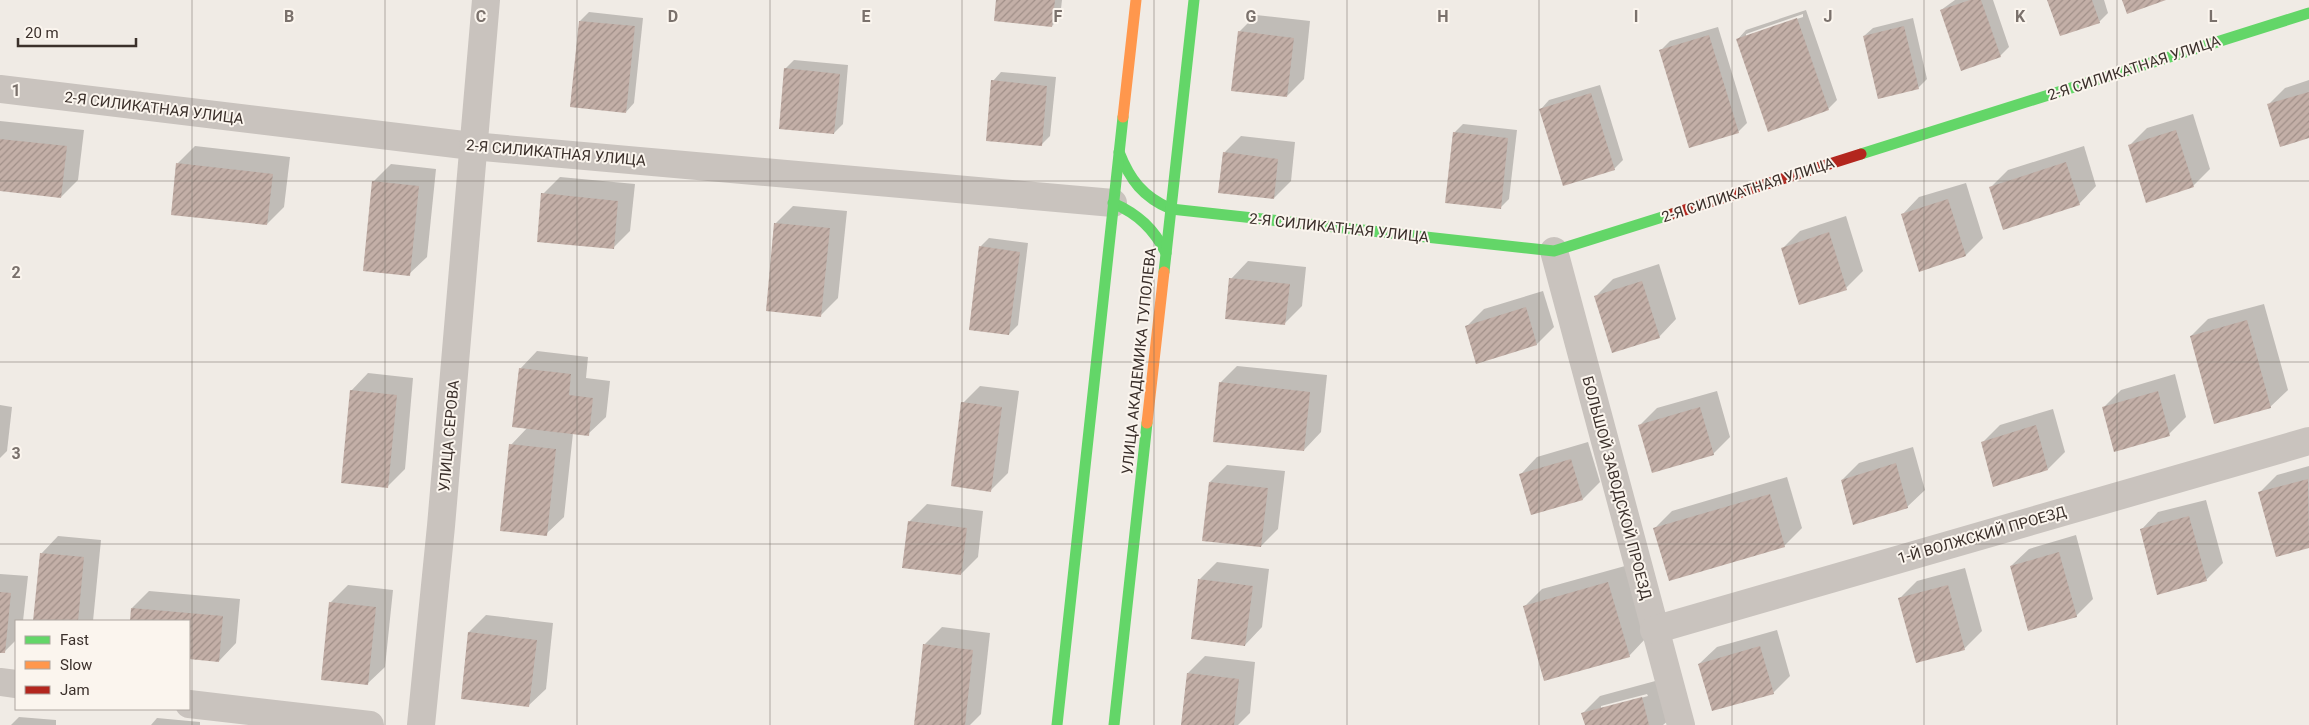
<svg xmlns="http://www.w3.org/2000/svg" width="2309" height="725" viewBox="0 0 2309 725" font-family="Roboto,sans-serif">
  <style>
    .shadow { fill: #0003; fill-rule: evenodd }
    .building { fill: url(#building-hatch) }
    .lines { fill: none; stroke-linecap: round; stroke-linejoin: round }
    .street { stroke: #c9c3be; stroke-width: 28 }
    .fast { stroke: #63d668; stroke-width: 11 }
    .slow { stroke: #ff974d; stroke-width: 11 }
    .jam { stroke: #b3261e; stroke-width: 11 }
    .grid { fill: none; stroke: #7a716c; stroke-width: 1; stroke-opacity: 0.55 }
    .labels { text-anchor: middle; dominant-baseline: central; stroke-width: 4; stroke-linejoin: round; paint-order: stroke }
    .street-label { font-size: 15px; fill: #3b302b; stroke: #fbf5ee }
    .grid-label { font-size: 16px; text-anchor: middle; font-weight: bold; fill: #7a716c; stroke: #fbf5ee; stroke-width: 4; stroke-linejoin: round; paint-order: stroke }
  </style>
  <defs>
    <pattern id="building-hatch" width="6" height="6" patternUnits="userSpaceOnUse" patternTransform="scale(1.25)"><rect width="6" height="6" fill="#c3afa7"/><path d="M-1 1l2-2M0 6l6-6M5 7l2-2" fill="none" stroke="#a08f88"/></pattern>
  </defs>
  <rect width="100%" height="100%" fill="#f0ebe5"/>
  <g class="shadow">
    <path d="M997 0H1062L1060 17 1052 26Z"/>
    <path d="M1955 0H1993L2009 47 2000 56 1941 10Z"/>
    <path d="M2049 0H2104L2108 13 2099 22Z"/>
    <path d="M1806 10 1837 100 1828 109 1738 39 1746 30ZM1803 14V17L1746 36V34Z"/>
    <path d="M589 12 643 18 634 103 626 112 572 106 580 21Z"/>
    <path d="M1256 15 1310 21 1304 79 1287 96 1239 32Z"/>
    <path d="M1913 18 1927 79 1918 88 1864 36 1873 28Z"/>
    <path d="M1718 27 1747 123 1738 132 1661 50 1670 41Z"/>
    <path d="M794 60 848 65 843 124 834 133 785 69Z"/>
    <path d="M1001 72 1056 77 1050 136 1041 145 993 81Z"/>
    <path d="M2309 80V137L2268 105 2285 88Z"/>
    <path d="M1600 85 1623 160 1614 169 1541 109 1549 100Z"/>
    <path d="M2193 114 2210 169 2193 186 2129 146 2147 128Z"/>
    <path d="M0 121 84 130 78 180 61 197 0 190Z"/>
    <path d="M1463 124 1517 130 1509 199 1500 208 1454 133Z"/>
    <path d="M1241 136 1295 142 1291 181 1274 198 1224 153Z"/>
    <path d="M195 146 290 157 284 207 267 224 177 164Z"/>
    <path d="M2084 146 2096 186 2079 204 1991 187 2008 170Z"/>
    <path d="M391 164 436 169 427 257 409 274 373 182Z"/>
    <path d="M560 177 635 184 630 231 613 248 543 194Z"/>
    <path d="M1966 183 1983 238 1966 255 1920 270 1902 215 1919 197Z"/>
    <path d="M793 206 847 211 838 298 821 315 767 310 776 223Z"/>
    <path d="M1846 216 1863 271 1846 288 1783 248 1800 231Z"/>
    <path d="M989 238 1028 243 1018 325 1009 334 980 247Z"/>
    <path d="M1248 261 1306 267 1302 306 1284 324 1231 279Z"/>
    <path d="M1659 264 1676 319 1659 337 1596 296 1613 279Z"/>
    <path d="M1543 291 1554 327 1537 344 1466 327 1484 309Z"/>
    <path d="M2264 304 2288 390 2270 407 2191 336 2208 319Z"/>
    <path d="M537 351 588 357 586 378 610 381 606 417 588 434 573 433 564 517 546 534 511 445 528 427 520 369Z"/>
    <path d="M1237 366 1327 375 1321 432 1304 450 1220 383Z"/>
    <path d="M368 373 413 378 405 469 387 487 351 391Z"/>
    <path d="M2175 374 2186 417 2169 434 2104 407 2121 390Z"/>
    <path d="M980 386 1019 391 1008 473 991 490 963 403Z"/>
    <path d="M1717 391 1730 437 1713 454 1640 425 1657 408Z"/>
    <path d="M0 405 12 407 7 451 0 458Z"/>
    <path d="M2053 409 2065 452 2048 469 1983 442 2000 425Z"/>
    <path d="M1588 442 1600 482 1583 499 1532 514 1520 475 1537 457Z"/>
    <path d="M1913 447 1925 490 1907 507 1842 480 1859 463Z"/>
    <path d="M1227 465 1285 471 1278 529 1261 546 1210 482Z"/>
    <path d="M2309 466V547L2277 556 2260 492 2277 475Z"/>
    <path d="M1787 477 1802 528 1784 546 1655 528 1672 511Z"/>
    <path d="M2206 500 2223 563 2206 580 2141 530 2158 512Z"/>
    <path d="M927 504 983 511 978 557 961 574 909 522Z"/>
    <path d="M2076 535 2093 599 2076 616 2011 566 2029 549Z"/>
    <path d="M58 536 101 540 93 621H34L41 554Z"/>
    <path d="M1217 562 1269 569 1262 627 1245 645 1200 579Z"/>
    <path d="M1625 566 1646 638 1629 656 1524 607 1542 589Z"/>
    <path d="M1965 568 1982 631 1964 649 1900 598 1917 581Z"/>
    <path d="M0 574 28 576 23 621H16V640L4 652H0Z"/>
    <path d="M348 585 393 590 385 667 367 684 330 603Z"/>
    <path d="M149 591 240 599 236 643 219 661 189 658V621H131L132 608Z"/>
    <path d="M486 615 553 623 546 689 528 706 469 632Z"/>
    <path d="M942 627 990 633 981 714 970 725H916L925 644Z"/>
    <path d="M1777 630 1790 676 1773 693 1699 664 1717 647Z"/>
    <path d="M1205 656 1255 662 1250 713 1238 725H1182L1188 673Z"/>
    <path d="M1659 680 1669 720 1663 725H1586L1583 713 1600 696ZM1647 694 1648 696 1601 709V706Z"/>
    <path d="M19 717 56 720V725H11Z"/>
    <path d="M157 718 200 722V725H151Z"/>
  </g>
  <g class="building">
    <path d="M996 0H1055L1052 27 994 21Z"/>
    <path d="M1970 0H1981L2001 57 1961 71 1940 10Z"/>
    <path d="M2047 0H2092L2100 23 2060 36Z"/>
    <path d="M2122 0H2166L2127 14Z"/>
    <path d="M1797 18 1829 110 1768 132 1736 39Z"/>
    <path d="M579 21 635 26 626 113 570 107Z"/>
    <path d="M1904 26 1919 89 1878 99 1863 36Z"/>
    <path d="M1238 31 1294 38 1287 97 1231 91Z"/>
    <path d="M1709 35 1739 133 1689 148 1659 50Z"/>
    <path d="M784 68 840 74 834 134 779 129Z"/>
    <path d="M991 80 1047 86 1042 146 986 141Z"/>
    <path d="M2309 92V138L2280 147 2267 104Z"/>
    <path d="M1591 93 1615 170 1563 186 1539 109Z"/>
    <path d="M2176 130 2194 187 2146 203 2128 145Z"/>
    <path d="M1453 132 1508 138 1501 209 1445 203Z"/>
    <path d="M0 139 67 146 61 198 0 191Z"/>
    <path d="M1223 152 1278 159 1274 199 1218 193Z"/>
    <path d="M2066 162 2080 205 2003 230 1989 187Z"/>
    <path d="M176 163 273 174 267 225 171 215Z"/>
    <path d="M372 181 419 186 410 276 363 271Z"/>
    <path d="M541 193 618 201 614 249 537 242Z"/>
    <path d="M1948 199 1966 256 1919 272 1901 214Z"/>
    <path d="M774 223 830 228 821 317 766 311Z"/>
    <path d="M1829 232 1847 290 1799 305 1781 248Z"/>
    <path d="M979 246 1020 252 1009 335 969 330Z"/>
    <path d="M1229 278 1290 284 1285 325 1225 319Z"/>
    <path d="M1642 281 1660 338 1612 353 1594 296Z"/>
    <path d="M1526 307 1537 345 1476 364 1465 326Z"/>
    <path d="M2247 320 2271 408 2214 424 2190 336Z"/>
    <path d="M519 368 571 374 569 395 593 398 589 436 512 427Z"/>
    <path d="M1219 382 1310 392 1304 451 1213 442Z"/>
    <path d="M350 390 397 395 388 488 341 483Z"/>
    <path d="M2158 391 2170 436 2114 452 2102 407Z"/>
    <path d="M961 402 1002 407 991 492 951 486Z"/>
    <path d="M1700 407 1714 455 1652 473 1638 425Z"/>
    <path d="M2036 425 2048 470 1993 487 1981 442Z"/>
    <path d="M509 444 556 449 547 536 500 531Z"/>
    <path d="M1571 459 1583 500 1531 515 1519 474Z"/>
    <path d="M1896 463 1908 508 1853 525 1841 480Z"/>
    <path d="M2308 479 2309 548 2276 557 2258 492Z"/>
    <path d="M1209 482 1268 488 1261 547 1202 541Z"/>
    <path d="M1770 494 1785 547 1669 581 1653 528Z"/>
    <path d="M2189 516 2207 581 2157 595 2140 529Z"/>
    <path d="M908 521 967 528 961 575 902 568Z"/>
    <path d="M2059 552 2077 617 2028 631 2010 566Z"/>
    <path d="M40 553 84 557 78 621H33Z"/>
    <path d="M1198 579 1253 586 1245 646 1191 639Z"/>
    <path d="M1608 582 1630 657 1544 681 1523 606Z"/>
    <path d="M1948 585 1965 650 1916 663 1898 598Z"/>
    <path d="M0 592 11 593 5 653H0Z"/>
    <path d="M329 602 376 607 368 685 321 680Z"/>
    <path d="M131 608 223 616 219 662 189 659V621H130Z"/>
    <path d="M468 632 537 640 529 707 461 699Z"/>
    <path d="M923 644 973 650 965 725H914Z"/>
    <path d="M1760 646 1774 694 1712 711 1698 664Z"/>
    <path d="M1187 673 1239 679 1234 725H1181Z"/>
    <path d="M1642 697 1649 725H1585L1581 713Z"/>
  </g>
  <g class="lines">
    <g class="street">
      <path d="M0 89 472 146 1113 203"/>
      <path d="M1554 251 1681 725"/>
      <path d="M1654 630 2309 441"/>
      <path d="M0 682 16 684"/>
      <path d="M189 704 370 725"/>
      <path d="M421 725 441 526 486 0"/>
    </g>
    <g class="fast">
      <path d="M1119 152C1130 180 1143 197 1171 209"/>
      <path d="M1861 154 2309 13"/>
      <path d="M1113 203C1138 214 1154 229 1166 253"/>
      <path d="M1171 209 1554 251 1672 214"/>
      <path d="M1164 272 1194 0"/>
      <path d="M1057 725 1123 117"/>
      <path d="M1114 725 1147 423"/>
    </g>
    <g class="slow">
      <path d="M1123 117 1136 0"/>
      <path d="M1147 423 1164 272"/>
    </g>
    <path class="jam" d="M1672 214 1861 154"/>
  </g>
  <path class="grid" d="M192 0V725M385 0V725M577 0V725M770 0V725M962 0V725M1154 0V725M1347 0V725M1539 0V725M1732 0V725M1924 0V725M2117 0V725M0 181H2309M0 362H2309M0 544H2309"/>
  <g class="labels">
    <g class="street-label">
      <text transform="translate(2134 68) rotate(-18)">2-Я СИЛИКАТНАЯ УЛИЦА</text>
      <text transform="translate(154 108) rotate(7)">2-Я СИЛИКАТНАЯ УЛИЦА</text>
      <text transform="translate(556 153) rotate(5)">2-Я СИЛИКАТНАЯ УЛИЦА</text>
      <text transform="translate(1748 190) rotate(-18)">2-Я СИЛИКАТНАЯ УЛИЦА</text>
      <text transform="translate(1339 228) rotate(6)">2-Я СИЛИКАТНАЯ УЛИЦА</text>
      <text transform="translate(1139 361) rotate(-84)">УЛИЦА АКАДЕМИКА ТУПОЛЕВА</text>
      <text transform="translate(449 436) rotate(-85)">УЛИЦА СЕРОВА</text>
      <text transform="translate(1617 488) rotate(75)">БОЛЬШОЙ ЗАВОДСКОЙ ПРОЕЗД</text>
      <text transform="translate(1982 535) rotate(-16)">1-Й ВОЛЖСКИЙ ПРОЕЗД</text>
    </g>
  </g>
  <g class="grid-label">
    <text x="289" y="22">B</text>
    <text x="481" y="22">C</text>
    <text x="673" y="22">D</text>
    <text x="866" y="22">E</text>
    <text x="1058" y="22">F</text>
    <text x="1251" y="22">G</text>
    <text x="1443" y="22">H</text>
    <text x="1636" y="22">I</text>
    <text x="1828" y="22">J</text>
    <text x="2020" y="22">K</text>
    <text x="2213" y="22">L</text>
    <text x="16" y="96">1</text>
    <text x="16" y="278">2</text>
    <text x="16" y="459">3</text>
  </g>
  <rect x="15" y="620" width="175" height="90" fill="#fbf5ee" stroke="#aea6a0"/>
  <rect x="25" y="636" width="25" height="8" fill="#63d668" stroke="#aea6a0"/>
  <text x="60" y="645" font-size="15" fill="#3b302b">Fast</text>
  <rect x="25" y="661" width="25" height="8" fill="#ff974d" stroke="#aea6a0"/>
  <text x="60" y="670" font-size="15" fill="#3b302b">Slow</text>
  <rect x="25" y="686" width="25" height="8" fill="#b3261e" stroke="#aea6a0"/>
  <text x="60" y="695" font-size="15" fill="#3b302b">Jam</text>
  <path d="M18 38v8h118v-8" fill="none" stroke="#3b302b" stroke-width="2.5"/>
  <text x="25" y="38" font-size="15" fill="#3b302b" stroke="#fbf5ee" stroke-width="4" paint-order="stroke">20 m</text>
</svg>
